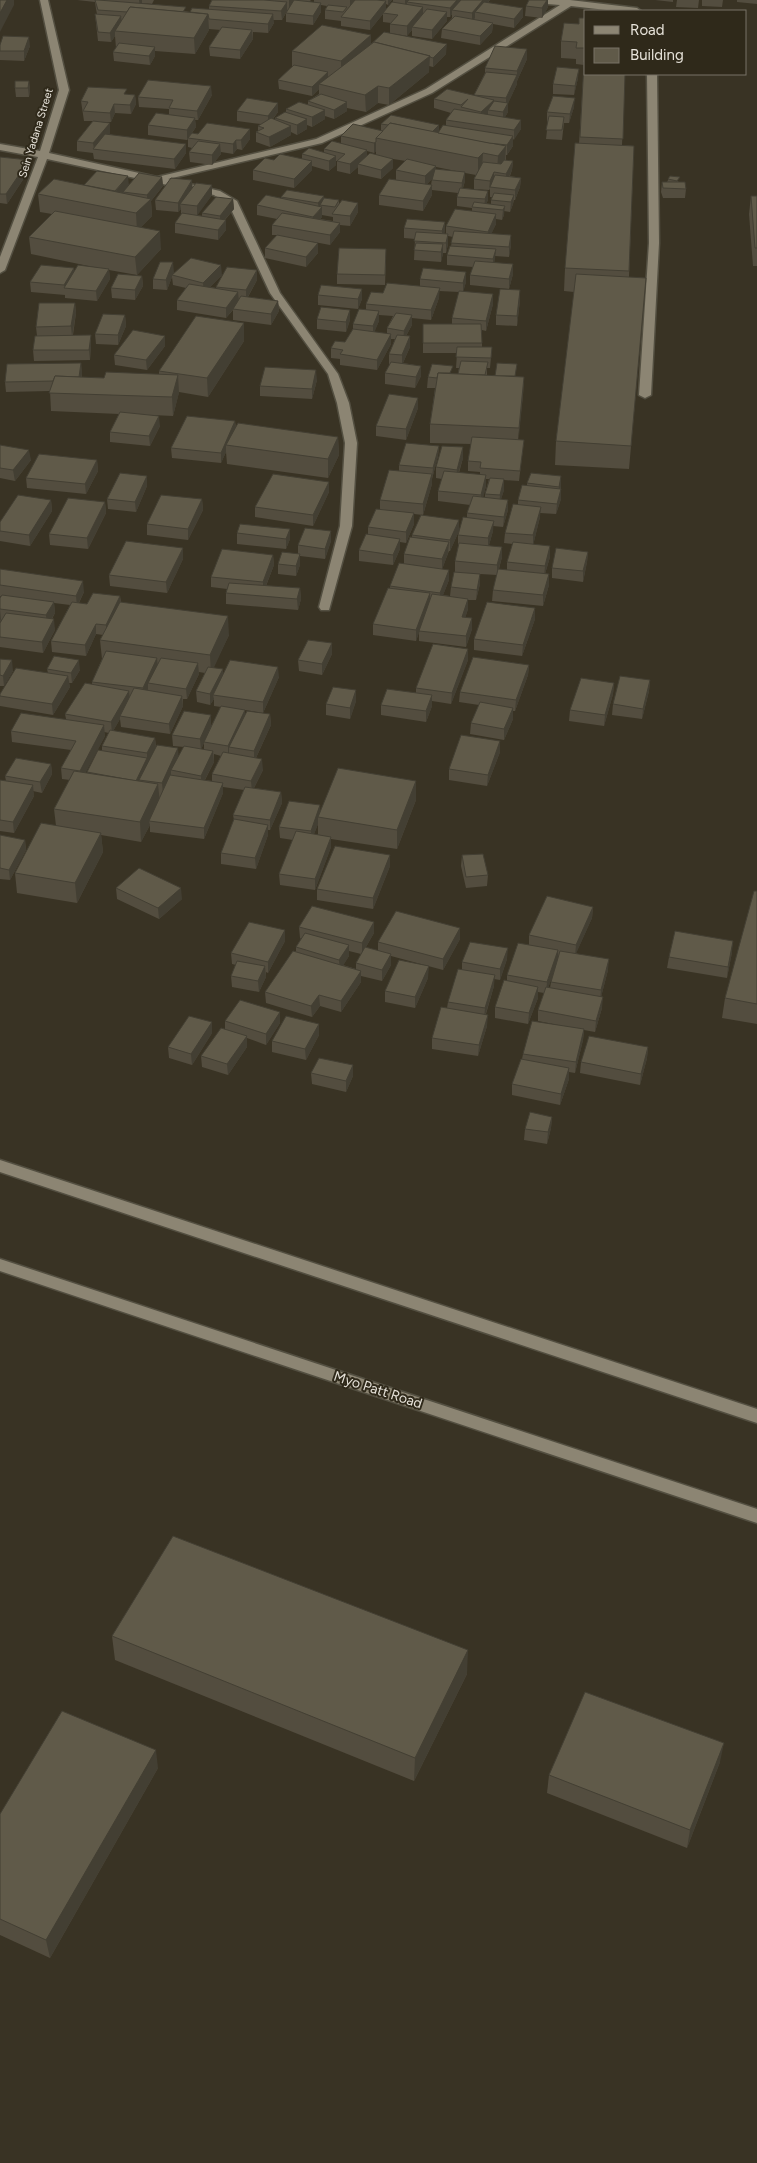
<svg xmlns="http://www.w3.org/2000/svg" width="757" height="2163" viewBox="0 0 757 2163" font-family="Figtree,sans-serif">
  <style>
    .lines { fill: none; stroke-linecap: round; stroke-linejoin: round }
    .minor-casing { stroke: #534f41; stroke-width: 3 }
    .secondary-casing { stroke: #534f41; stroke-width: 3 }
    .minor { fill: #8c8573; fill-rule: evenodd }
    .secondary { fill: #8c8573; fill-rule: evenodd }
    .wall { fill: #534d3f; fill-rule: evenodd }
    .shaded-wall { fill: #433f33 }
    .building { fill: #605a49; stroke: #433f33 }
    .labels { text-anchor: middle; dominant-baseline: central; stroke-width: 4; stroke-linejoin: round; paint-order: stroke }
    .far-street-label { font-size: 11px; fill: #e6e2d9; stroke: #2f291a }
    .street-label { font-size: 14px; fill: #e6e2d9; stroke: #2f291a }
  </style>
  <rect width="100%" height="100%" fill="#393324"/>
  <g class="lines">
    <defs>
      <g id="minor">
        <path d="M40 0H48L69 90 49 153 157 177 316 139 426 89 560 5 535 3 531 0H570L637 8 641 11H615L571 6 432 93 322 143 168 179 220 191 237 201 280 293 338 374 349 403 357 443 352 526 329 610H321L319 607 340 526 345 443 337 403 328 374 270 293 229 205 214 195 47 159 5 270 0 273V257L38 157 0 150V144L40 151 59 90Z"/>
        <path d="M647 74H657L659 243 651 395 645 398 639 395 649 243Z"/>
      </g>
      <g id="secondary">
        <path d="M0 1160 757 1409V1423L0 1172Z"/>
        <path d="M0 1259 757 1509V1523L0 1271Z"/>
      </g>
    </defs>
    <use href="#minor" class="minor-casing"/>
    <use href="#secondary" class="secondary-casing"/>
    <use href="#minor" class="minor"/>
    <use href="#secondary" class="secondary"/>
  </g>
  <g class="wall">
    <path d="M77 0H154L152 4 142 3V4L190 12 209 9V6L212 0H311L309 2 314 3V0H392L388 5 386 4V9L393 3V0H490L488 3 523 17 514 28 493 24 492 32 480 45 441 38 442 29 452 18V14L450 17H447V21L432 39 412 36V30L407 36 390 33V24L391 23 383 22V14L370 30 341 26V21L325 19V10L327 6 321 5V12L313 25 286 22V13L282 20H273L274 23 268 33 253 32V39L240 59 210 56 209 47 221 30 209 29V30L195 54 155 51V56L150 65 114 61 113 52 116 48 115 36 111 42 98 41 95 14H97L96 9 95 2Z"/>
    <path d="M655 0H673V2Z"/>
    <path d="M677 0H699L698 8 676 7Z"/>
    <path d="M702 0H723L722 7 702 6Z"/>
    <path d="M737 0H757V4L737 2Z"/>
    <path d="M526 6 548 7 542 18 525 16Z"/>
    <path d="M586 18V74H625L622 145 634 146 629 277 646 278 629 469 555 465 556 441 574 292 564 291 565 268 579 143 584 65 576 64V59L561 58V41Z"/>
    <path d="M371 35V44L446 54 433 67 429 66V72L389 105 378 103 366 112 347 108V111L334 119 325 116V119L312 127 307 125V129L297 135 291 132V135L270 147 256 142V132L258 131V126L261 124 237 121V111L278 112 273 119 275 120V118L286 112V109L308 104V101L319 94V89L312 96 279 89 278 80 292 67V51Z"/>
    <path d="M0 45 30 46 24 61 0 60Z"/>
    <path d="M527 59 517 81V84L508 103V112L505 117 521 129 513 140V146L507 155H506V160L513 161 512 170 510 176 521 178 520 187 515 200H514L513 204 510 212 504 211V215L502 220 496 219V224L491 234 511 235V245L509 257 495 256 494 263 513 274 509 289 470 285V275L473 267 447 265V255L451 246 453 237 448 236V244L446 253H443L441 262 414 260 415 239 404 238V228L445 222 444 234H446V226L472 211V208L457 206V197L458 193 432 190V195L423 211 379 205V195L403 181 396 180V170L406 161 393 159V168L381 179 358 174V167L350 174 337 171V161H336V165L329 171 312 166V170L294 188 253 180V170L274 160 302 159V154L324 152V149L341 144V136L381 130V124L439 125V131L446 126V120L451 113 434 108V99L474 95 485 73V68ZM367 151 374 153 376 151V155L367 156ZM436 167 456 171 436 169ZM465 173 476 175 474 179V189L489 190 490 189V197H492L491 200V204H486L488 200V191L463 188 465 181ZM432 179 431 185 427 184Z"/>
    <path d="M578 78 574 95 553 94V84Z"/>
    <path d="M29 81 30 90 29 97H16L15 88Z"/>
    <path d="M127 94 135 95 136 104 131 114 115 113 111 122H98L110 133 109 134 186 153 175 169 94 159 93 153 77 151V141L93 121H84L81 101Z"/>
    <path d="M212 95 198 120H195L196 127 192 133 250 139 242 150 237 149 233 154 221 152V154L212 165 190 162 189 152 192 148 188 147V139L187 140 148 135V125L169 115V109L139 107 138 97Z"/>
    <path d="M574 107 569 123H564L562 140 546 139 548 122 547 121V112Z"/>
    <path d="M0 157 29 160 30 169 7 204 0 203Z"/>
    <path d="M670 176 679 182 686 189 685 198H663L661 192 662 182H667Z"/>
    <path d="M162 177 163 186 151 201 152 216 141 227 161 249 137 275 109 270 110 279 97 301 65 298V295L31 292 30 282 74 268V271L98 268 31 254 29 237 52 214 40 212 38 194 84 185 129 184Z"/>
    <path d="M212 185V195L197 215 202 216V213L233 199 234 209 225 220H226V230L218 240 175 233V223L182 214H181V209L178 212 156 210 155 200 193 187Z"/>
    <path d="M324 196V198L339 200V203L358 212 350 226 340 225V232L330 245 293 238 318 243V253L306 267 265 258V248L277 235H272V225L277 219 257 215V205L281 199V197ZM322 215 333 217V221L320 219 322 217Z"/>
    <path d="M751 196H757V266H753L749 214Z"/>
    <path d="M386 258 385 285 337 284V274Z"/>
    <path d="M257 270V280L248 297 278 301 279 311 271 325 233 320V310L226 318 177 310V300L186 288 173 285 172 277 167 290 153 289V279L174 272 173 274 222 275 210 287 216 288V287Z"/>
    <path d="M142 276 143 286 135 300 112 298 111 288Z"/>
    <path d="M420 279 466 282 463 291 493 304 486 331 482 330V347H492L490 368H487V375L524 377 523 395 518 440H524L519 481 504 480V490L501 499 508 500V510L503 527 493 526V531L489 545 502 557 499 569 507 570V562L513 544 504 543 505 533 518 505V500L527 485V483L561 487V499L556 514 540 513V517L533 545 550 546V557L545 574 549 585 543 606 492 601 493 590 497 575 480 574V584L476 600H468V609L465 618 472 629 466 647 419 641V632L416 641 373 635V624L390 588V586L404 564V554L412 538V535L459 520V531L467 518V513L470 505 438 501V491L442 479 436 478V467L463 447V458L459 473 480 475V472L468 471V461L471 444 430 443V424L435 388H427L428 377 453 374H458L459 368H456L457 353H423V324H452V318L459 292 439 291V298L431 320 412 318V325L406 336 410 347 403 363 421 366V376L415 388 385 384V373L390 364H389V354L395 339H391V344L377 370 340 365V359L331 358V348L345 342 353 329V324L366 310V304L383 293 420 286ZM379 315 393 316 387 328V334L374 332 379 321ZM486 479H489L485 494V497H483L486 486ZM459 531 458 535V545H459L455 561V572L451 587 450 596 443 595 449 580 442 569 449 551H450Z"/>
    <path d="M362 289V299L358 309 318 305V295Z"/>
    <path d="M520 300 517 326 496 325V315Z"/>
    <path d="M75 303 76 313 73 335H91V345L90 360 34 361 33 350 37 336 36 327Z"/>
    <path d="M350 310V320L346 332 317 329V319Z"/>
    <path d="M125 315 126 326 118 345 96 344 95 334Z"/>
    <path d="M244 323V341L208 397 179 392 173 416 152 415 160 426 150 446 110 442V432L119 414 51 411 50 391 6 392 5 382 81 363 82 377 104 378 159 374V371Z"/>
    <path d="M165 336V346L147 370 115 365 114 355Z"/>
    <path d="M317 380 312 399 260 396V386Z"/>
    <path d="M418 398V408L406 440 376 436V426Z"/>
    <path d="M235 421 236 428 338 437 339 455 328 478 227 464 226 452 221 463 172 458 171 448Z"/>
    <path d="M0 445 31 460 15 481 0 478Z"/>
    <path d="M439 446 438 456 432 479V484L423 515 414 514V524L406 543 400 542V549L393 565 359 561V550L368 535V527L380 509V500L399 471V465Z"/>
    <path d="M97 460 98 471 86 494 27 488 26 478Z"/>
    <path d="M147 476V486L136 512 108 509 107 499Z"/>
    <path d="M329 482V492L313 526 255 517V507Z"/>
    <path d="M202 499 203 510 188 540 147 535V524Z"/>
    <path d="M51 500 52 511 30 546 0 541V522Z"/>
    <path d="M105 502 106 513 88 549 50 545 49 534Z"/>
    <path d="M290 529V539L286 549 237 544V533Z"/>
    <path d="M331 531V541L325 559 300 556V565L296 576 278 574V564L298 554V545Z"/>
    <path d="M183 548V559L167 593 110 586 109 575Z"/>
    <path d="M588 552 587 562 583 582 552 578V568Z"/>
    <path d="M273 555 274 565 266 586 300 588 301 599 298 610 226 604V593L227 589 211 587V577Z"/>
    <path d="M0 569 84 592 79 603 87 604 120 596 121 602 229 635 213 668 223 674 279 677 263 713 245 710V714H270L271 725 256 758 263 770 254 788 281 792 282 803 270 830H268V835L256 869 221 864V853L234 820 233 815 244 790 223 787V793L204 839 150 832V825L141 842 101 835 103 852 77 903 17 893 15 873 56 826 54 809 70 780 62 779 61 768 71 750 12 742 11 731 66 719 65 714 92 684V682L102 659 100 640 103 635 96 634 86 656 52 652 51 641 70 605 54 603 55 613 52 619 55 630 43 653 0 647V623L2 619 0 622V598L1 596H0ZM199 672 205 673 196 691 197 702 210 705 214 699V706L221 707 211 726 172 735 173 746 184 747 179 756 156 747 155 738 113 731 120 719 121 727 170 734 183 706V699H187L199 674ZM104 732 109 733 102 746V750L87 773H85L105 736ZM204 743V750L201 749ZM214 754 221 756 212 774V781L205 780 214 762Z"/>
    <path d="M535 608V619L522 656 474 650V639Z"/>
    <path d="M468 649V660L451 704 432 701V706L426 722 381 715V705L416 693V688Z"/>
    <path d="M332 654 322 675 299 671 298 660Z"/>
    <path d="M0 659 13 671 4 686H0Z"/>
    <path d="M529 665 528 675 515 711H513V719L504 740 470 734 471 723 479 705 459 702 460 692Z"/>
    <path d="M47 669 80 670 72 683H69L70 687 53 715 0 706V694L48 673Z"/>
    <path d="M650 680 649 691 642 719 612 715 613 704Z"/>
    <path d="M614 683 613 694 604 726 569 721 570 710Z"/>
    <path d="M356 690V701L350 719 326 715V704Z"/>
    <path d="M500 741V752L487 786 449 780V769Z"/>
    <path d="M51 764 52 774 42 793 33 791 34 796 14 833 0 831V780L6 781 5 776Z"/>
    <path d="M416 781V800L397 849 331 839V847L315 890 280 885 279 874 293 840 280 838 279 827 321 810ZM318 824V835L314 834Z"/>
    <path d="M0 835 25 840 26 850 10 880 0 879Z"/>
    <path d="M462 855 488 875 487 886 466 888 461 866Z"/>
    <path d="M390 866 373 909 317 900V889Z"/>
    <path d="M116 888 182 899 159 919 117 899Z"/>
    <path d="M757 891V1024L722 1018 725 998Z"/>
    <path d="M593 907 592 918 576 953 608 970 601 997 602 1008 595 1032 584 1030 583 1040 575 1073 569 1072V1079L560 1105 512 1095V1084L522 1059 523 1054 558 1025 538 1021V1010L544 993 538 992V998L528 1024 495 1018V1007L507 980V975L529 945V935ZM553 974 551 982 550 988H548Z"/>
    <path d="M374 922V933L366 947 378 951V942L460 939 443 970 391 956V965L382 981 361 976V982L341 1012 320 1006 312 1017 266 1003 265 992 296 951V947L301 939 300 938 299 927ZM349 951 361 954 356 963V969L343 965 349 956Z"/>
    <path d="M285 941 268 973 266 972V977L259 992 232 987 231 976 236 965 232 964 231 953Z"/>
    <path d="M732 952 727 978 667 968 669 957Z"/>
    <path d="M507 959 500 980 494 979V986L486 1014 487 1026 478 1056 432 1049V1038L447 1008 448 1002 462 970V962Z"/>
    <path d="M428 978 415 1008 385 1002V991Z"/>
    <path d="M280 1012V1023L266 1045 247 1038V1047L228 1075 202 1067 201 1056 225 1030V1021Z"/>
    <path d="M319 1024V1035L306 1060 272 1052V1041Z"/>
    <path d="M212 1033 192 1065 169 1058 168 1047Z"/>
    <path d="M648 1047 647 1058 640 1085 580 1073 581 1062Z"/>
    <path d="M353 1065V1076L346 1092 312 1084 311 1073Z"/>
    <path d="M552 1117 551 1128 547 1144 524 1140 525 1129Z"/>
    <path d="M112 1636 467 1674 414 1781 115 1660Z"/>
    <path d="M720 1762 687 1848 547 1793 549 1775Z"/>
    <path d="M158 1768 50 1958 0 1935V1814Z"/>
  </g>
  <g class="shaded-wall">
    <path d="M7 0H14V5L0 32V13Z"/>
    <path d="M139 0H142V3L140 6Z"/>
    <path d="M289 0H294V1L289 10Z"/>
    <path d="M350 0H355L350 9Z"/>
    <path d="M388 0H392L388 5Z"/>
    <path d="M405 0H413L407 2V7L405 9Z"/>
    <path d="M457 0H464L452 10V14L450 17V8Z"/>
    <path d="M483 0H490L479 13 475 12V18L472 22V13Z"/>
    <path d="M547 0H548V7L542 18V8Z"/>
    <path d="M386 1V10L383 13V14L370 30V21Z"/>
    <path d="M287 2V11L282 20 281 11Z"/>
    <path d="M321 3V12L313 25V16Z"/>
    <path d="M423 7V16L412 27V30L407 36V26Z"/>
    <path d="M523 8V17L514 28V19Z"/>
    <path d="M447 12V21L432 39V30Z"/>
    <path d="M208 14 209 30 195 54 194 38Z"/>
    <path d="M273 14 274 23 268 33V24Z"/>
    <path d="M121 16 122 25 115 31V36L111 42 110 33Z"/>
    <path d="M493 23 492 32 480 45V36Z"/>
    <path d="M252 30 253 39 240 59V50Z"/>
    <path d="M371 35V46L341 78V61Z"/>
    <path d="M29 37 30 46 24 61V51Z"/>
    <path d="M447 44 446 54 433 67V58Z"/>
    <path d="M155 47V56L150 65 149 56Z"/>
    <path d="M527 49V59L517 81V71Z"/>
    <path d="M430 56 429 72 389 105V88Z"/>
    <path d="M579 69 578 78 574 95 575 86Z"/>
    <path d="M328 72V81L319 84V89L312 96V87Z"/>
    <path d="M517 75V84L507 106 508 103V112L503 121V112L506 107V98Z"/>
    <path d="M29 81 30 90 29 97 28 88Z"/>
    <path d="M211 86 212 95 198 120 197 111Z"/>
    <path d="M378 86V103L366 112 365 95Z"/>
    <path d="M135 95 136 104 131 114 130 105Z"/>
    <path d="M575 98 574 107 569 123 570 114Z"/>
    <path d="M494 100 493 110H488V114L481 121V112Z"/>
    <path d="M347 102V111L334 119V110Z"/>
    <path d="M278 103V112L268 125V116Z"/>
    <path d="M114 104 115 113 111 122 110 113Z"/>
    <path d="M325 110V119L312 127V117Z"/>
    <path d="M195 118 196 127 188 138 187 140V130Z"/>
    <path d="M307 119V129L297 135V125Z"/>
    <path d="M521 120V129L514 140V130Z"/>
    <path d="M110 123V133L97 150 94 149 93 143Z"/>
    <path d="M439 125V135H429Z"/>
    <path d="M291 126V135L270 147 269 137Z"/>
    <path d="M250 129V139L242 150 241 140Z"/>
    <path d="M513 136V146L507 155V145Z"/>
    <path d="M236 140 237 149 233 154V144Z"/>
    <path d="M376 142V151L374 153V143Z"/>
    <path d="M186 144V153L175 169 174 159Z"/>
    <path d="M220 144 221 154 212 165V155Z"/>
    <path d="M506 146 505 163 497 173 498 156Z"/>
    <path d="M367 150V159L358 164V167L350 174V164Z"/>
    <path d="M483 153 482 170 478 175V158Z"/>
    <path d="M336 156V165L329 171V161Z"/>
    <path d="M393 159V168L381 179V170Z"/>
    <path d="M29 160 30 169 7 204 6 194Z"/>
    <path d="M312 161V170L294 188V179Z"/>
    <path d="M513 161 512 170 506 184V174Z"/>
    <path d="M436 166V175L425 186V176Z"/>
    <path d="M465 172V181L461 193 462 183Z"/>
    <path d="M494 172V182L490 187 489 190 490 181Z"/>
    <path d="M128 176 129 186 123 192V193L115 192Z"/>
    <path d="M162 177 163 186 151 201 152 216 137 231 136 213 147 202V195Z"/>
    <path d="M521 178 520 187 515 200V190Z"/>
    <path d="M192 180 193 190 180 204 181 209 178 212V203Z"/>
    <path d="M212 185V195L197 216V206Z"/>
    <path d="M432 185V195L423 211V201Z"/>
    <path d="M488 191V200L484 209 485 199Z"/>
    <path d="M514 195 513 204 510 212 511 202Z"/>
    <path d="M324 196V206L320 205V209L322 207V217L314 226 313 217 319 211 318 203Z"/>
    <path d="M233 199 234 209 220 225V216Z"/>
    <path d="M358 203V212L350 226V216Z"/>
    <path d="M505 206 504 215 502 220 503 210Z"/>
    <path d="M496 214V224L488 241V232Z"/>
    <path d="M226 220V230L218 240V230Z"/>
    <path d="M445 222V232L442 240V231Z"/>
    <path d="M340 223V232L330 245V235Z"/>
    <path d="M160 231 161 249 137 275 135 257Z"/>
    <path d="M448 234V244L446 253V243Z"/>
    <path d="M511 235V245L509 257V247Z"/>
    <path d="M318 243V253L306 267V257Z"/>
    <path d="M443 244V254L441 262V252Z"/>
    <path d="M496 249 495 259 493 269V259Z"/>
    <path d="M173 262 174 272 173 275H172V277L167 290 166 280Z"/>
    <path d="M513 264V274L509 289V279Z"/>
    <path d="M221 265 222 275 204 293 203 283Z"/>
    <path d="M74 268 75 278 65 288 64 285Z"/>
    <path d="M109 269 110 279 97 301 96 291Z"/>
    <path d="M257 270V280L246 300V290Z"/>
    <path d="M466 272V282L463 293V283Z"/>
    <path d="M142 276 143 286 135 300V290Z"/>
    <path d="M440 288 439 298 431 320V310Z"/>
    <path d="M362 289V299L358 309V299Z"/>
    <path d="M520 290V300L517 326V316Z"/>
    <path d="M238 292 239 302 226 318V308Z"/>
    <path d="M493 294V304L486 331V321Z"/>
    <path d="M278 301 279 311 271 325V314Z"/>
    <path d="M75 303 76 313 72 337 71 326Z"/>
    <path d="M350 310V320L346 332V322Z"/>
    <path d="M379 311V321L373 336V326Z"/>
    <path d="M125 315 126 326 118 345V335Z"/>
    <path d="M412 315V325L403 341 404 331Z"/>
    <path d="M244 323V341L208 397 207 378Z"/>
    <path d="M391 334V344L377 370V360Z"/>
    <path d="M91 335V345L90 360 89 350Z"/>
    <path d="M165 336V346L147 370 146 360Z"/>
    <path d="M410 336V347L402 365V355Z"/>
    <path d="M81 363 82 373 80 391 79 381Z"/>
    <path d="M421 366V376L415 388 416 377Z"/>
    <path d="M316 370 317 380 312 399V389Z"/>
    <path d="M178 375 179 393 173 416 172 397Z"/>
    <path d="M524 377 523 395 518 447 519 428Z"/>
    <path d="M418 398V408L406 440V429Z"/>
    <path d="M159 416 160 426 150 446 149 436Z"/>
    <path d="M235 421 236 432 226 445V452L221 463V453Z"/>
    <path d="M338 437 339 455 328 478V459Z"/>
    <path d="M439 446 438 456 432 479 433 468Z"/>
    <path d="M463 447V458L456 480 457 470Z"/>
    <path d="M29 450 31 460 15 481 13 470Z"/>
    <path d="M97 460 98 471 86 494 85 484Z"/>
    <path d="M432 474V484L423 515V504Z"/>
    <path d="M486 475V486L481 506V495Z"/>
    <path d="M147 476V486L136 512 135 502Z"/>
    <path d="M561 476V487L558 497 559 487Z"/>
    <path d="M504 479V490L499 506 500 495Z"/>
    <path d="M329 482V492L313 526V515Z"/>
    <path d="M561 489V499L556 514 557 504Z"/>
    <path d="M202 499 203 510 188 540V529Z"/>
    <path d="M51 500 52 511 30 546 29 535Z"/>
    <path d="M508 500V510L503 527 504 517Z"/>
    <path d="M105 502 106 513 88 549 87 538Z"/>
    <path d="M541 507 540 517 533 546V535Z"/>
    <path d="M414 513V524L406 543V532Z"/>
    <path d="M459 520V531L450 551V540Z"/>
    <path d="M494 521 493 531 488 549V538Z"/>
    <path d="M290 529V539L286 549V539Z"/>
    <path d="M331 531V541L325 559V549Z"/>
    <path d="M400 539V549L393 565V555Z"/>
    <path d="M449 542 448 553 442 570V559Z"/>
    <path d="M550 546V557L544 577 545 566Z"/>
    <path d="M502 547V557L497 575V565Z"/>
    <path d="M183 548V559L167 593 166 582Z"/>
    <path d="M588 552 587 562 583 582V571Z"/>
    <path d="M300 554V565L296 576V566Z"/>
    <path d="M273 555 274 565 263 593V582Z"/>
    <path d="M449 570V580L440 603V593Z"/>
    <path d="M480 574V584L476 600 477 590Z"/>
    <path d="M549 574V585L543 606V595Z"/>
    <path d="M83 581 84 592 77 606 76 596Z"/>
    <path d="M300 588 301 599 298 610 297 599Z"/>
    <path d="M430 593V604L416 641V630Z"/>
    <path d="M120 596 121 607 107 636 106 625Z"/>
    <path d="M468 599V609L462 628V617Z"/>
    <path d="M54 602 55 613 47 626 46 615Z"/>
    <path d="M535 608V619L522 656 523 645Z"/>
    <path d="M0 609 1 619 0 622Z"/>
    <path d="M228 616 229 635 211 674 210 655Z"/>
    <path d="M472 618V629L466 647V636Z"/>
    <path d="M54 619 55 630 43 653 42 642Z"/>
    <path d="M96 624V634L86 656 85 645Z"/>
    <path d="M332 643V654L322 675V664Z"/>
    <path d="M468 649V660L451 704 452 693Z"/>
    <path d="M157 658 158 669 148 683V689L144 699 143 688Z"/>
    <path d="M12 660 13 671 4 686 3 676Z"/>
    <path d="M79 660 80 670 72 683 71 673Z"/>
    <path d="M198 663 199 674 187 699 186 689Z"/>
    <path d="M529 665 528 675 515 711 516 700Z"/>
    <path d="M278 667 279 677 263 713V702Z"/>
    <path d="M223 669V680L213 695 214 699 210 705V694Z"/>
    <path d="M68 676 70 687 53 715 52 704Z"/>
    <path d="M650 680 649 691 642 719 643 709Z"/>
    <path d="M614 683 613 694 604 726 605 715Z"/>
    <path d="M356 690V701L350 719V708Z"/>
    <path d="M129 691 130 701 120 716V719L112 733 111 722Z"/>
    <path d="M432 695V706L426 722V711Z"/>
    <path d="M182 696 183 706 170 734 169 724Z"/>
    <path d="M513 708V719L504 740V729Z"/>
    <path d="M245 710V720L229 747V754L228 756V746Z"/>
    <path d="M270 714 271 725 254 762V751Z"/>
    <path d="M211 715V726L201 750 200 739Z"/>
    <path d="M104 725 105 736 81 782 80 771Z"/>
    <path d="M155 738 156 748 139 780 140 786 136 781 147 758V753Z"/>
    <path d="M500 741V752L487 786 488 775Z"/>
    <path d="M178 748 179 759 171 770V775L163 794 162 783Z"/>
    <path d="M213 751 214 762 201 787V776Z"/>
    <path d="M262 759 263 770 252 792 251 781Z"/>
    <path d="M51 764 52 774 42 793 40 782Z"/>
    <path d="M416 781V800L397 849V830Z"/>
    <path d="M223 783V793L204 839V828Z"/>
    <path d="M158 784 160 804 149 821 150 825 141 842 140 822Z"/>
    <path d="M33 785 34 796 14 833 13 822Z"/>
    <path d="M281 792 282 803 270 830V820Z"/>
    <path d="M320 805 321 816 318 817V824L311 842V831Z"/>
    <path d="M268 825V835L256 869 255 858Z"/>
    <path d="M101 833 103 852 77 903 75 883Z"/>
    <path d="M331 837V847L315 890V879Z"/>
    <path d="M25 840 26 850 10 880 9 870Z"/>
    <path d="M390 855V866L373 909V898Z"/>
    <path d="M181 888 182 899 159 919 158 908Z"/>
    <path d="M593 907 592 918 575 956 576 945Z"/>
    <path d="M374 922V933L362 954V943Z"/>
    <path d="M460 928V939L443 970V959Z"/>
    <path d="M285 930V941L268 973V962Z"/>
    <path d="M733 941 732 952 727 978 728 967Z"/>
    <path d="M349 945V956L340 971 339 960Z"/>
    <path d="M508 948 507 959 500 980V969Z"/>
    <path d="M558 950V961L546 994 547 982Z"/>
    <path d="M391 954V965L382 981V970Z"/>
    <path d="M609 959 608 970 600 1001 601 990Z"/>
    <path d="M265 966 266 977 259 992 258 981Z"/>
    <path d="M429 966 428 978 415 1008V997Z"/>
    <path d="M361 971V982L341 1012V1001Z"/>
    <path d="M495 975 494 986 484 1019 485 1008Z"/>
    <path d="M538 987V998L528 1024 529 1013Z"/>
    <path d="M319 995 320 1006 312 1017 311 1006Z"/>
    <path d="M603 997 602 1008 595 1032 596 1021Z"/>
    <path d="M280 1012V1023L266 1045V1034Z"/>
    <path d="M488 1015 487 1026 478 1056 479 1045Z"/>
    <path d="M212 1022V1033L192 1065 191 1054Z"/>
    <path d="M319 1024V1035L306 1060 305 1049Z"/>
    <path d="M584 1029 583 1040 575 1073 576 1062Z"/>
    <path d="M247 1036V1047L228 1075 227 1064Z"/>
    <path d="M648 1047 647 1058 640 1085 641 1074Z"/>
    <path d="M353 1065V1076L346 1092V1081Z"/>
    <path d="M569 1068V1079L560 1105 561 1094Z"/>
    <path d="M552 1117 551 1128 547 1144 548 1132Z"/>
    <path d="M468 1650 467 1674 414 1781 415 1758Z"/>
    <path d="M724 1743 720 1762 687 1848 690 1830Z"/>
    <path d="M156 1750 158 1768 50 1958 46 1940Z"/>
  </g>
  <g class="building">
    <path d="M0 0H7L0 13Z"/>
    <path d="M95 0H98L186 7 183 12 130 7 127 12 98 10Z"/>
    <path d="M212 0H264L287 2 281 11 209 6Z"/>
    <path d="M294 0 321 3 313 16 286 13Z"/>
    <path d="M355 0H377L386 1 370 21 341 17Z"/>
    <path d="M409 0H457L450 8 407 2Z"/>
    <path d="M461 0H483L472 13 452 10Z"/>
    <path d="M529 0H547L542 8 526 6Z"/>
    <path d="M392 2 423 7 407 26 390 24 398 15 383 13Z"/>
    <path d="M484 2 523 8 514 19 475 12Z"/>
    <path d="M328 5 347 7 343 12 325 10Z"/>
    <path d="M130 7 208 14 194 38 115 31Z"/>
    <path d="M192 8 273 14 268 24 209 19 208 14 190 12Z"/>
    <path d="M427 9 447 12 432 30 412 27Z"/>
    <path d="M95 14 121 16 110 33 98 32Z"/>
    <path d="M455 16 493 23 480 36 442 29Z"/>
    <path d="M579 18H586V48H576L577 42 561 41 564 23 579 24Z"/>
    <path d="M322 25 371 35 341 61 292 51Z"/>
    <path d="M222 27 252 30 240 50 209 47Z"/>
    <path d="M384 32 447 44 433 58 430 57V56L374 42 369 46Z"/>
    <path d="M3 36 29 37 24 51H0V45Z"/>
    <path d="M374 42 430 56 389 88 378 86 365 95 319 84Z"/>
    <path d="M119 43 155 47 149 56 113 52Z"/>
    <path d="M495 46 527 49 517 71 485 68Z"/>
    <path d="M584 62H586V74H625L623 139 580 137Z"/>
    <path d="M294 65 328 72 312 87 278 80Z"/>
    <path d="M557 67 579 69 575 86 553 84Z"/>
    <path d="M486 72 517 75 506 98 474 95Z"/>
    <path d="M148 80 211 86 197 111 169 108 173 100 138 97Z"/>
    <path d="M15 81H29L28 88H15Z"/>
    <path d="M88 87 127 89 124 94 135 95 130 105 114 104 110 113 83 111 88 102 81 101Z"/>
    <path d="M447 89 494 100 481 112 461 107 468 99 461 105 434 99Z"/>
    <path d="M321 94 347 102 334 110 308 101Z"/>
    <path d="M553 96 575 98 570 114 547 112Z"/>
    <path d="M247 98 278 103 268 116 237 111Z"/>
    <path d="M494 101 508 103 503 112 488 110Z"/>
    <path d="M299 102 325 110 312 117 286 109Z"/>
    <path d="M454 109 521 120 514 130 446 120Z"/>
    <path d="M285 112 307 119 297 125 275 118Z"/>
    <path d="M156 113 195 118 187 130 148 125Z"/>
    <path d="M391 115 439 125 432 132 390 123 388 125 381 124Z"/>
    <path d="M549 116 564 117 562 130H546Z"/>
    <path d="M271 118 291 126 269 137 256 132 264 128 258 126Z"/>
    <path d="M93 121 110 123 93 143 77 141Z"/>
    <path d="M207 123 250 129 241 140H236L233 144 188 138 192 133 198 134Z"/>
    <path d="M390 123 506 146 498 156 483 153 478 158 376 138Z"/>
    <path d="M353 124 383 131 376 138V142L374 143 341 136Z"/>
    <path d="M443 125 513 136 507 145 489 143 438 133Z"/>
    <path d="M105 134 186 144 174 159 93 149Z"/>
    <path d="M198 141 220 144 212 155 189 152Z"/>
    <path d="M332 141 367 150 350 164 337 161 345 154 324 149Z"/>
    <path d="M575 143 634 146 629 271 565 268Z"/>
    <path d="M309 148 336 156 329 161 302 154Z"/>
    <path d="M370 153 393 159 381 170 358 164Z"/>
    <path d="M280 154 312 161 294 179 253 170 265 158 274 160Z"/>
    <path d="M0 157 29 160 6 194H0Z"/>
    <path d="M407 159 436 166 425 176 396 170Z"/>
    <path d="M504 160 513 161 506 174 494 172 490 181 474 179 483 162 501 164Z"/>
    <path d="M435 169 465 172 462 183 432 180Z"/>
    <path d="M97 171 128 176 115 191 84 185Z"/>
    <path d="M139 173 162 177 147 195 123 192Z"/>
    <path d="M495 175 521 178 515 190 490 187Z"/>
    <path d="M670 176 680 177 677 181 668 179Z"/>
    <path d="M171 178 192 180 178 203 155 200Z"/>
    <path d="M54 179 151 199 136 213 38 194Z"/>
    <path d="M389 179 432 185 423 201 379 195Z"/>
    <path d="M662 182H685L686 189 663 188Z"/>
    <path d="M196 183 212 185 197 206 180 204Z"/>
    <path d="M460 188 488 191 485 199 457 197Z"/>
    <path d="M287 190 324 196 318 203 281 197Z"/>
    <path d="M494 193 514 195 511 202 491 200Z"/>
    <path d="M266 195 322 207 313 217 257 205Z"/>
    <path d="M751 196H757V248H755Z"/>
    <path d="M216 197 233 199 220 216 202 213Z"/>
    <path d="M324 198 339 200 335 207 320 205Z"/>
    <path d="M342 200 358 203 350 216 332 214Z"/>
    <path d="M474 202 505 206 503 210 472 207Z"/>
    <path d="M455 209 496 214 488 232 446 226Z"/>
    <path d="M55 211 160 231 135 257 29 237Z"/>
    <path d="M182 213 226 220 218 230 175 223Z"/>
    <path d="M282 213 340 223 330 235 272 225Z"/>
    <path d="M407 219 445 222 442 231 404 228Z"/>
    <path d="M454 231 511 235 509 247 451 243Z"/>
    <path d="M416 232 448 234 446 243 414 241Z"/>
    <path d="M277 235 318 243 306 257 265 248Z"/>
    <path d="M416 243 443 244 441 252 414 250Z"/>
    <path d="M450 246 496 249 493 259 447 255Z"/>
    <path d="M339 248 386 249 385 275 337 274Z"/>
    <path d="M191 258 221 265 203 283 172 275Z"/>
    <path d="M475 261 513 264 509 279 470 275Z"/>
    <path d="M160 262H173L166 280 153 279Z"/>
    <path d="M41 265 74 268 64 285 30 282Z"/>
    <path d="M78 265 109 269 96 291 64 288Z"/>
    <path d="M227 267 257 270 246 290 216 287Z"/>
    <path d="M423 268 466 272 463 283 420 279Z"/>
    <path d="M118 274 142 276 135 290 111 288Z"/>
    <path d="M576 274 646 278 631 446 556 441Z"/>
    <path d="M387 283 440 288 431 310 366 304 371 292 383 293Z"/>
    <path d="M189 284 238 292 226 308 177 300Z"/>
    <path d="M321 285 362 289 358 299 318 295Z"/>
    <path d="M500 289 520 290 517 316 496 315Z"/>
    <path d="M459 291 493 294 486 321 452 318Z"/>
    <path d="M241 296 278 301 271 314 233 309Z"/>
    <path d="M39 303H75L71 326 36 327Z"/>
    <path d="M321 307 350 310 346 322 317 319Z"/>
    <path d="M359 309 379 311 373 326 353 324Z"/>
    <path d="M396 313 412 315 404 331 387 328Z"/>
    <path d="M103 314 125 315 118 335 95 334Z"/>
    <path d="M196 316 244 323 207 378 159 371Z"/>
    <path d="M423 324H481L482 343H423Z"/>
    <path d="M353 329 391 334 377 360 340 354 343 350 331 348 335 341 345 342Z"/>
    <path d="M133 330 165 336 146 360 114 355Z"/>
    <path d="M91 335 89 350H33L35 336Z"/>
    <path d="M397 335 410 336 402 355 389 354Z"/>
    <path d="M457 347H492L491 358 456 357Z"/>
    <path d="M461 361 488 362 485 375 458 374Z"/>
    <path d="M391 362 421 366 416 377 385 373Z"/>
    <path d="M81 363 79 377 55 376 53 381 5 382 7 364Z"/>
    <path d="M497 363 517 364 515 376H495Z"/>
    <path d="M432 364 453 366 450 373H438L437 378 428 377Z"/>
    <path d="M265 367 316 370 312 389 260 386Z"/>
    <path d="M106 372 178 375 172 397 49 393 55 376 104 378Z"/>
    <path d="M438 373 524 377 519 428 430 424Z"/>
    <path d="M389 394 418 398 406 429 376 426Z"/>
    <path d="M120 412 159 416 149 436 110 432Z"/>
    <path d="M187 416 235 421 221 453 171 448Z"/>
    <path d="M238 423 338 437 328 459 226 445Z"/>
    <path d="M472 437 524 440 520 471 480 468 481 462 468 461Z"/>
    <path d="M406 443 439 446 433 468 399 465Z"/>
    <path d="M0 445 29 450 13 470 0 468Z"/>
    <path d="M442 446 463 447 457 470 436 467Z"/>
    <path d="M39 454 97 460 85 484 26 478Z"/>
    <path d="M389 470 432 474 423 504 380 500Z"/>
    <path d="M444 471 486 475 481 495 438 491Z"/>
    <path d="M120 473 147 476 135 502 107 499Z"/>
    <path d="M531 473 561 476 559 487 527 483Z"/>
    <path d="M273 474 329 482 313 515 255 507Z"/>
    <path d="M490 478 504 479 500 495 485 494Z"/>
    <path d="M522 485 561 489 557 504 518 500Z"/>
    <path d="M18 495 51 500 29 535 0 531V522Z"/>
    <path d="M161 495 202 499 188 529 147 524Z"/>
    <path d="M473 496 508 500 504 517 467 513Z"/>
    <path d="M68 498 105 502 87 538 49 534Z"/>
    <path d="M513 504 541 507 533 535 505 533Z"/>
    <path d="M376 509 414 513 406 532 368 527Z"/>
    <path d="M421 515 459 520 450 540 412 535Z"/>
    <path d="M463 517 494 521 488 538 458 535Z"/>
    <path d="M240 524 290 529 286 539 237 533Z"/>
    <path d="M305 528 331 531 325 549 298 545Z"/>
    <path d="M366 534 400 539 393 555 359 550Z"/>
    <path d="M410 537 449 542 442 559 404 554Z"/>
    <path d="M126 541 183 548 166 582 109 575Z"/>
    <path d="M513 542 550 546 545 566 507 562Z"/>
    <path d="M459 543 502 547 497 565 455 561Z"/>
    <path d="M556 548 588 552 583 571 552 568Z"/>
    <path d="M222 549 273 555 263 582 211 577Z"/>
    <path d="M282 552 300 554 296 566 278 564Z"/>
    <path d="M399 563 449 570 440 593 390 586Z"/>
    <path d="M0 569 83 581 76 596 0 585Z"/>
    <path d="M498 569 549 574 543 595 493 590Z"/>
    <path d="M454 572 480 574 477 590 451 587Z"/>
    <path d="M229 583 300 588 297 599 226 593Z"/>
    <path d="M388 588 430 593 416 630 373 624Z"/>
    <path d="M93 593 120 596 106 625 96 624 85 645 51 641 72 602 87 604Z"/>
    <path d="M432 594 468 599 462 617 472 618 466 636 419 631Z"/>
    <path d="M2 595 54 602 46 615 0 609V598Z"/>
    <path d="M120 602 228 616 210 655 100 640Z"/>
    <path d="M487 602 535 608 523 645 474 639Z"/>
    <path d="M6 613 54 619 42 642 0 637V623Z"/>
    <path d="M308 640 332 643 322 664 298 660Z"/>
    <path d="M433 644 468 649 452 693 416 688Z"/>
    <path d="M106 651 157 658 143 688 92 682Z"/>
    <path d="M54 656 79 660 71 673 47 669Z"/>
    <path d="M473 657 529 665 516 700 460 692Z"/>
    <path d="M161 658 198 663 186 689 148 683Z"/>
    <path d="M0 659 12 660 3 676 0 675Z"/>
    <path d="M230 660 278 667 263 702 213 695Z"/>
    <path d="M208 667 223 669 210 694 196 691Z"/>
    <path d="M16 668 68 676 52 704 0 696V694Z"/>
    <path d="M620 676 650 680 643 709 613 704Z"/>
    <path d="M581 678 614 683 605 715 570 710Z"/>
    <path d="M85 683 129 691 111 722 65 714Z"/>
    <path d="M333 687 356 690 350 708 326 704Z"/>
    <path d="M134 688 182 696 169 724 120 716Z"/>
    <path d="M387 689 432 695 426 711 381 705Z"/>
    <path d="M480 702 513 708 504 729 471 723Z"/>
    <path d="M221 706 245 710 228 746 204 742Z"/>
    <path d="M184 711 211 715 200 739 172 735Z"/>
    <path d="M247 711 270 714 254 751 229 747Z"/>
    <path d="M21 713 104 725 80 771 61 768 76 741 11 731Z"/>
    <path d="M110 730 155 738 147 753 102 746Z"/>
    <path d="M461 735 500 741 488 775 449 769Z"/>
    <path d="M157 745 178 748 162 783 139 780Z"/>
    <path d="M184 746 213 751 201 776 171 770Z"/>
    <path d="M98 750 147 758 136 781 87 772Z"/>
    <path d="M223 752 262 759 251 781 212 774Z"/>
    <path d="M16 758 51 764 40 782 5 776Z"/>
    <path d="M338 768 416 781 397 830 318 817Z"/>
    <path d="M74 771 158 784 140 822 54 809Z"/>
    <path d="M170 775 223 783 204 828 149 821Z"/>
    <path d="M0 780 33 785 13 822 0 820Z"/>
    <path d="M245 787 281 792 270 820 233 815Z"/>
    <path d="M289 801 320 805 311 831 279 827Z"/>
    <path d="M234 819 268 825 255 858 221 853Z"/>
    <path d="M41 823 101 833 75 883 15 873Z"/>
    <path d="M296 831 331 837 315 879 279 874Z"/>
    <path d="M0 835 25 840 9 870 0 868Z"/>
    <path d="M335 846 390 855 373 898 317 889Z"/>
    <path d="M483 854 488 875 466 877 462 855Z"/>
    <path d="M139 868 181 888 158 908 116 888Z"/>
    <path d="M754 891H757V1004L725 998Z"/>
    <path d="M547 896 593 907 576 945 529 935Z"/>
    <path d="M312 906 374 922 362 943 299 927Z"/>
    <path d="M396 911 460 928 443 959 378 942Z"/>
    <path d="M249 922 285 930 268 962 231 953Z"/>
    <path d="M675 931 733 941 728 967 669 957Z"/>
    <path d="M305 933 349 945 339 960 296 947Z"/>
    <path d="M470 942 508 948 500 969 462 962Z"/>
    <path d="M518 943 558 950 547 982 507 975Z"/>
    <path d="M365 947 391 954 382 970 356 963Z"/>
    <path d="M293 951 361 971 341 1001 319 995 311 1006 265 992Z"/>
    <path d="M560 951 609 959 601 990 551 982Z"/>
    <path d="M399 960 429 966 415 997 385 991Z"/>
    <path d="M237 961 265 966 258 981 231 976Z"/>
    <path d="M458 969 495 975 485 1008 448 1002Z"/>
    <path d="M504 980 538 987 529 1013 495 1007Z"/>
    <path d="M546 987 603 997 596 1021 538 1010Z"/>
    <path d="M240 1000 280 1012 266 1034 225 1021Z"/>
    <path d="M441 1007 488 1015 479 1045 432 1038Z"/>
    <path d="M189 1016 212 1022 191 1054 168 1047Z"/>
    <path d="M286 1016 319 1024 305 1049 272 1041Z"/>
    <path d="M532 1021 584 1029 576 1062 523 1054Z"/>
    <path d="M221 1028 247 1036 227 1064 201 1056Z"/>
    <path d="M589 1036 648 1047 641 1074 581 1062Z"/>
    <path d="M319 1058 353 1065 346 1081 311 1073Z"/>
    <path d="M521 1059 569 1068 561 1094 512 1084Z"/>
    <path d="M530 1112 552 1117 548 1132 525 1129Z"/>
    <path d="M173 1536 468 1650 415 1758 112 1636Z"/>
    <path d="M585 1692 724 1743 690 1830 549 1775Z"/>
    <path d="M62 1711 156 1750 46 1940 0 1919V1814Z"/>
  </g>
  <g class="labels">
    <g class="far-street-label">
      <text transform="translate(36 133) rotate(-73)">Sein Yadana Street</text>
    </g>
    <g class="street-label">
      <text transform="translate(378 1390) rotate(18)">Myo Patt Road</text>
    </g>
  </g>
  <rect x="584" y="10" width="162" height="65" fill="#2f291a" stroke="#787366"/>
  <rect x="594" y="26" width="25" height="8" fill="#8c8573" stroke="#787366"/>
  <text x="630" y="35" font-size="15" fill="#e6e2d9">Road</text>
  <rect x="594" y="48" width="25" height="15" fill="#605a49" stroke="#787366"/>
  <text x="630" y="60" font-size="15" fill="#e6e2d9">Building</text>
</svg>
